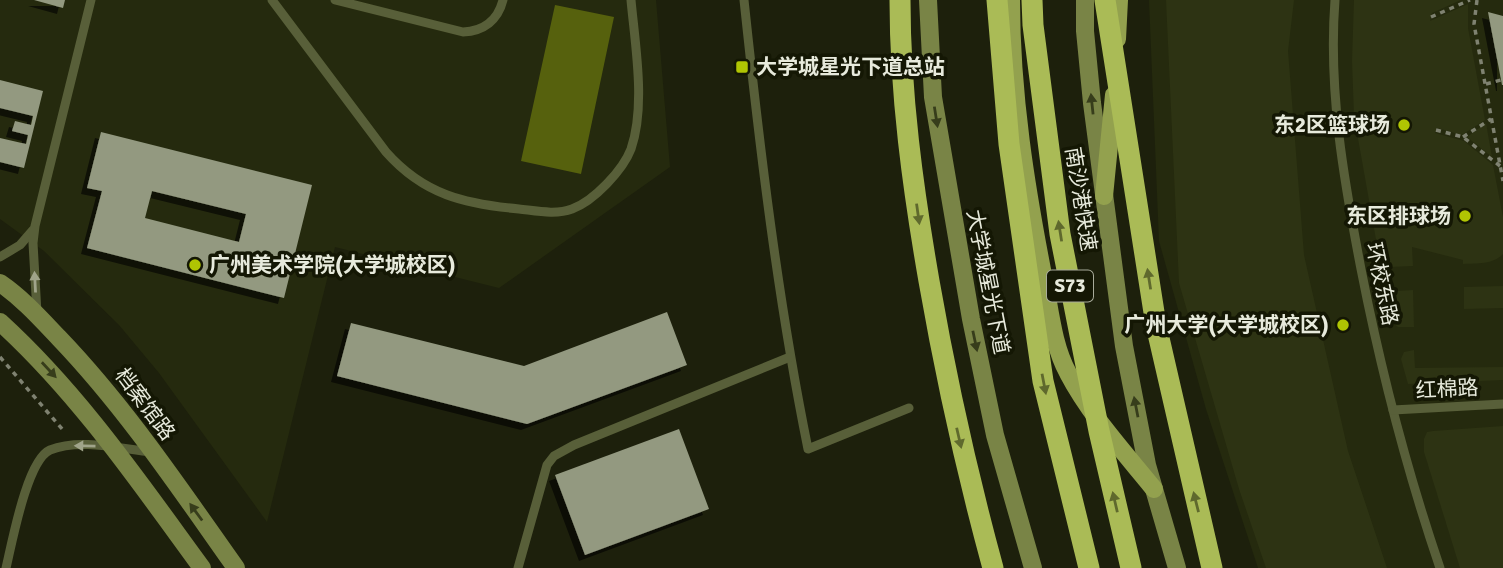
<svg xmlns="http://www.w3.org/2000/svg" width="1503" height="568" viewBox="0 0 1503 568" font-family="Signika,'Noto Sans SC',sans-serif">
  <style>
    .built { fill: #252a0e }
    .green { fill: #2d3313 }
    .water { fill: #56610d }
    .building { fill: #939980; fill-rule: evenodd; filter: url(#shadow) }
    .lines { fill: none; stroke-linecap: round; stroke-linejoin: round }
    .path { stroke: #7f8271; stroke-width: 3.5; stroke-dasharray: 5 5; stroke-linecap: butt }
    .service { stroke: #585f39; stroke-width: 9 }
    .secondary { stroke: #798446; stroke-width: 18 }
    .primary { stroke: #93a14e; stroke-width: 18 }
    .motorway { stroke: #aabb56; stroke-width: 21 }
    .motorway-bridge { stroke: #aabb56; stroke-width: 21 }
    .oneway { fill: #373d1b }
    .oneway2 { fill: #5f692d }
    .oneway3 { fill: #a0a48a }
    .poi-dot { fill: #b0c503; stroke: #141704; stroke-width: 2.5 }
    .labels { text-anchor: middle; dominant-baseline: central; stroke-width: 7; stroke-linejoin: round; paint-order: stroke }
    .shield { fill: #141704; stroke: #a8ab9b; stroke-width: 2 }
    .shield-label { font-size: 19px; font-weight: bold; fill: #e7eadc }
    .poi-label { font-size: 21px; font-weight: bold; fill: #e7eadc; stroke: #141704; text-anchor: end }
    .street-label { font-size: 21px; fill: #e7eadc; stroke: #141704 }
  </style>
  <defs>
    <filter id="shadow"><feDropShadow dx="-6" dy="6" stdDeviation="0" flood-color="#0009"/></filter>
  </defs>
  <rect width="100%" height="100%" fill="#1d200c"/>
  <g class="built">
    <path d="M0 0H656L670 167 499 288 335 247 267 522 159 373 119 325 44 251 0 219Z"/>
    <path d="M1149 0H1503V568H1258L1206 409 1159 241Z"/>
  </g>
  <g class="green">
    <path d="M1166 0H1294L1288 51 1304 255 1348 451 1387 568H1266L1239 489 1179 283Z"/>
    <path d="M1354 0H1461L1432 13 1430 21 1468 4V28L1485 120 1462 135 1437 128 1435 133 1464 141 1493 165 1503 217V254C1492 265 1478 263 1463 264V260L1412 247 1413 266 1390 267 1380 262 1354 116 1352 61Z"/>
    <path d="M1486 123 1492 157 1467 137Z"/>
    <path d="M1503 286V308L1464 309V287Z"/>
    <path d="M1413 290 1414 327H1398C1389 321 1386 305 1390 295L1397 291Z"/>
    <path d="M1414 350 1415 368 1503 367V380L1408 384 1401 359 1404 352Z"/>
    <path d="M1503 426V568H1460L1424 452V439L1427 432 1433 431Z"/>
  </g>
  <path class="water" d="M555 5 614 17 581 174 521 161Z"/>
  <g class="building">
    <path d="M34 0H65L63 8Z"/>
    <path d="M1488 12 1503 16V85H1502Z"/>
    <path d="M0 80 43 91 24 168 0 162V138L26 144 28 135 12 131 15 121 31 125 33 116 0 108Z"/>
    <path d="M101 132 312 185 284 298 87 248 102 191 87 188ZM152 191 246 214 239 242 145 218Z"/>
    <path d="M667 312 687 365 527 424 337 376 351 323 524 366Z"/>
    <path d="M679 429 709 509 585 555 555 475Z"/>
  </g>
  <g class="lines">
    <g class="path">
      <path d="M1477 0 1474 24 1503 181"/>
      <path d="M1431 17 1470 0"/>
      <path d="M1486 84 1501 80"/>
      <path d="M1436 130 1463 137 1500 166"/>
      <path d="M1463 137 1491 119"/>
      <path d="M0 357 63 430"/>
    </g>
    <g class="service">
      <path d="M272 0 386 152C424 195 465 204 519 209 537 211 556 215 572 209 594 201 623 170 631 149 646 106 635 44 631 0"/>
      <path d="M335 0 463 32C484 31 498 20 503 0"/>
      <path d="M744 0C760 151 778 301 808 449L909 408"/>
      <path d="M1335 0C1328 91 1344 181 1361 269 1381 371 1407 471 1440 568"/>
      <path d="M0 257 20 245 33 230"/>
      <path d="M37 313 33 243 35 226 91 0"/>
      <path d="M1393 410 1503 404"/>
      <path d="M6 568C12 543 27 460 50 450 80 438 121 449 152 452"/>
      <path d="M518 568 547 465 554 456 574 445 790 357"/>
    </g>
    <g class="secondary">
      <path d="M928 0 933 97 971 319 995 435 1033 568"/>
      <path d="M1085 0V31L1092 103 1124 346 1147 465 1177 568"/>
      <path d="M0 283C22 298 40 318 59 338 126 408 180 489 236 568"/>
      <path d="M0 322C79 394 139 482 202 568"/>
    </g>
    <g class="primary">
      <path d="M1011 0C1011 95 1026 188 1044 280 1050 310 1053 346 1068 373 1090 415 1124 452 1154 489"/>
      <path d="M1117 39 1119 0"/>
      <path d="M1104 196 1114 95"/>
    </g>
    <g class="motorway">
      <path d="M900 0C900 94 913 189 929 281 946 378 967 473 993 568"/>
      <path d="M997 0 1009 144 1043 381 1089 568"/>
    </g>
    <g class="motorway-bridge">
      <path d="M1032 0 1033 25 1060 234 1099 431 1131 568"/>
      <path d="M1105 0 1156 325 1212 568"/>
    </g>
  </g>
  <defs><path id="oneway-solid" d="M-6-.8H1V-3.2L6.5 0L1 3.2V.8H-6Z" transform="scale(1.75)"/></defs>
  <g class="oneway">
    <use href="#oneway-solid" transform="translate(1092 104) rotate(-96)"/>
    <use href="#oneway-solid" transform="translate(936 117) rotate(81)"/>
    <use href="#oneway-solid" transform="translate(975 341) rotate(78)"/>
    <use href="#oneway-solid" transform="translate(49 370) rotate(47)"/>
    <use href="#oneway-solid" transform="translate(1136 407) rotate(-101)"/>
    <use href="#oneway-solid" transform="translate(196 512) rotate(-126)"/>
  </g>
  <g class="oneway2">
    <use href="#oneway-solid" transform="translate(918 214) rotate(82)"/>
    <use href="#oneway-solid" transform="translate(1060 231) rotate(-99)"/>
    <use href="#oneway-solid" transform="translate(1149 279) rotate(-99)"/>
    <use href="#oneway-solid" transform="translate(1044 384) rotate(79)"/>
    <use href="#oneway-solid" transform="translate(959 438) rotate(77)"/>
    <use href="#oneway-solid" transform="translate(1115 502) rotate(-103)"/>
    <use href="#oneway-solid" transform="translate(1196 502) rotate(-104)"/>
  </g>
  <g class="oneway3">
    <use href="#oneway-solid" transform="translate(35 282) rotate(-93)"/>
    <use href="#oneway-solid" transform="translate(85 446) rotate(-179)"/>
  </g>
  <g class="poi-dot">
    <rect x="735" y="60" width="14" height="14" rx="3.5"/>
    <circle cx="1404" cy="125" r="7"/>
    <circle cx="1465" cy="216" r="7"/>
    <circle cx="195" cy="265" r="7"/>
    <circle cx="1343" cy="325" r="7"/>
  </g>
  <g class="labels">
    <rect class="shield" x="1047" y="270.5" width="46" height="31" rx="5"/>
    <g class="shield-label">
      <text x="1070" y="286">S73</text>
    </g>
    <g class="poi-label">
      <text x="756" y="67" text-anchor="start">大学城星光下道总站</text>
      <text x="1390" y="125">东2区篮球场</text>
      <text x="1451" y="216">东区排球场</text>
      <text x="209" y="265" text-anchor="start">广州美术学院(大学城校区)</text>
      <text x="1329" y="325">广州大学(大学城校区)</text>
    </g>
    <g class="street-label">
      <text transform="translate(1081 199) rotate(81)">南沙港快速</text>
      <text transform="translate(988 282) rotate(79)">大学城星光下道</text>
      <text transform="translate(1382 284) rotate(78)">环校东路</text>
      <text transform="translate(1447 389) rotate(-3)">红棉路</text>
      <text transform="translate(145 404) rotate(53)">档案馆路</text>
    </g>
  </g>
</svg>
